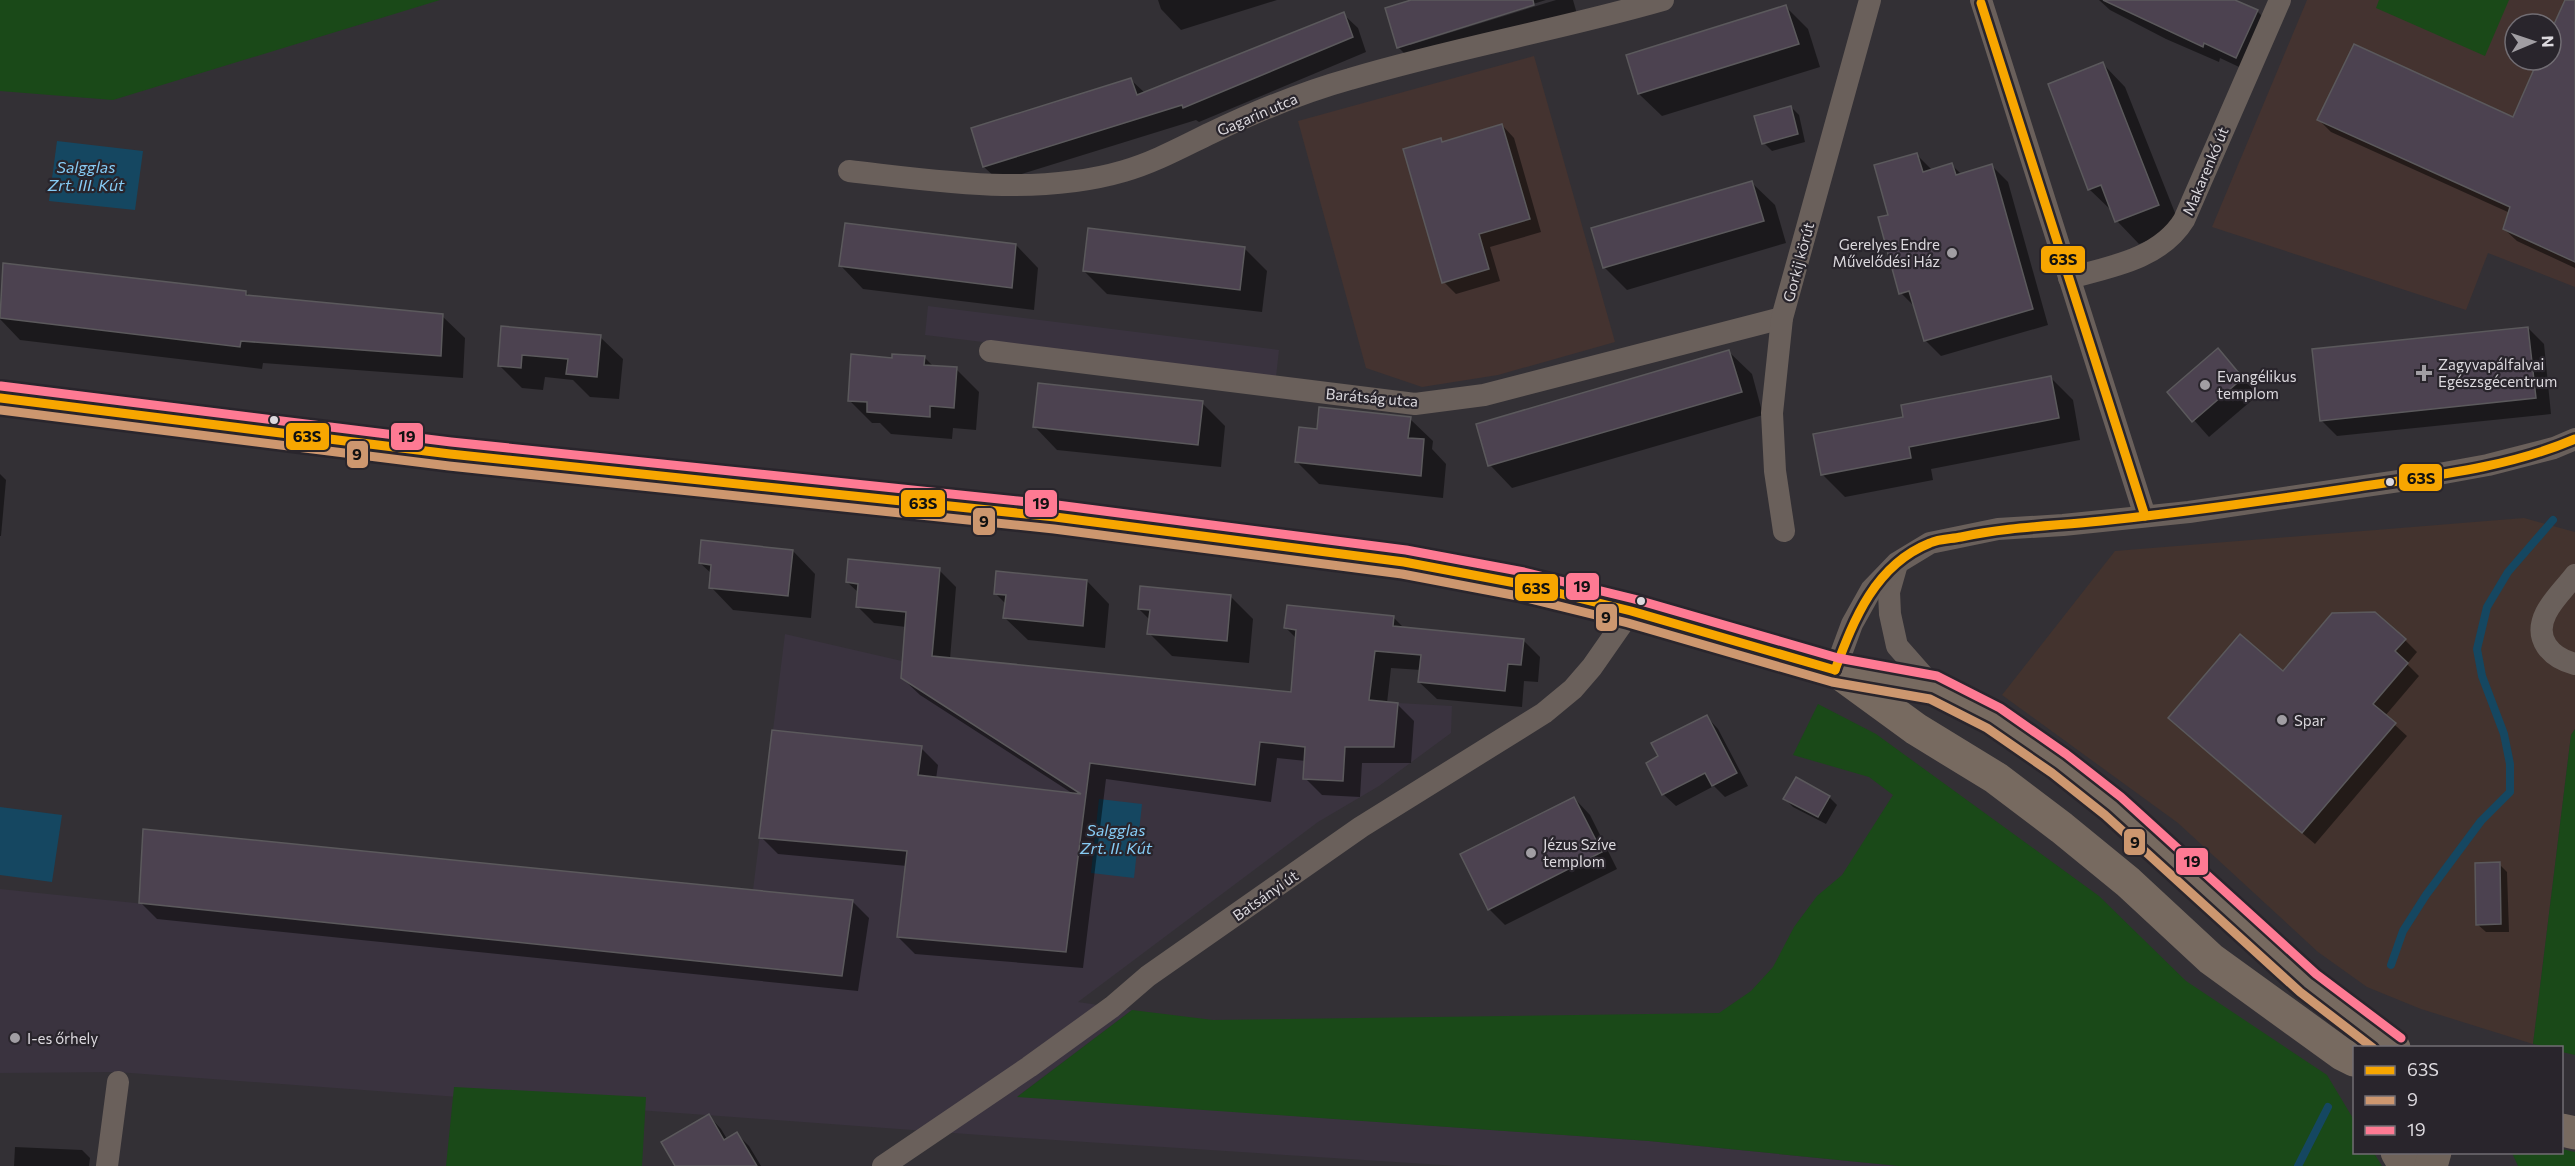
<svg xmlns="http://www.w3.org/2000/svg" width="2575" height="1166" viewBox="0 0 2575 1166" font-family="Commissioner,sans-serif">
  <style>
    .commercial { fill: #43332e }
    .built { fill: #3a333f }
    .education { fill: #443330; fill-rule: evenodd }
    .green { fill: #1a4918 }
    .water { fill: #154761 }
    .shadow { fill: #0007 }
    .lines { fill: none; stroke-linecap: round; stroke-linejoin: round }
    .stream { stroke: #154761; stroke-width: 8 }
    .building { fill: #4c4250; stroke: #5b595c; stroke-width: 1.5 }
    .street { stroke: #6a605b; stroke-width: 22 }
    .secondary { stroke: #6f635a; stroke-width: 33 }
    .primary { stroke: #776a60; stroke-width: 33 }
    .bus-1-casing { stroke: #29252c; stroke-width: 14 }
    .bus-2-casing { stroke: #29252c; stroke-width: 14 }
    .bus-3-casing { stroke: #29252c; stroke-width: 14 }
    .bus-1 { stroke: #f7a600; stroke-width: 9 }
    .bus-2 { stroke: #cd976f; stroke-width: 9 }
    .bus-3 { stroke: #fe7a93; stroke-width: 9 }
    .poi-dot { fill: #a19ea3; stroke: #29252c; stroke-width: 2 }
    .bus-dot { fill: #dcd9de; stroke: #29252c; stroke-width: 2 }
    .labels { text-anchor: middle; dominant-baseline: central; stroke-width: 4.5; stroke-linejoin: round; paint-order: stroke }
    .street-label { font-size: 15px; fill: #dcd9de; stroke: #29252c }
    .poi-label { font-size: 15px; fill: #dcd9de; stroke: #29252c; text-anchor: start }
    .water-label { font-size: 16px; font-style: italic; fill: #86cbf4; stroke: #29252c }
    .line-badge { stroke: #29252c; stroke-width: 2 }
    .pale-badge-label { font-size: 16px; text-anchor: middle; font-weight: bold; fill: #111 }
  </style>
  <rect width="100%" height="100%" fill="#333035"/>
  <path class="commercial" d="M2524 518 2575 532V729L2571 735 2533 1044 2421 1009 2367 987 2318 952 2178 823 2002 695 2115 551Z"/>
  <g class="built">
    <path d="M928 306 1279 350 1276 377 925 335Z"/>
    <path d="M785 634 902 661 903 653 1398 703 1452 706 1451 733 1379 786 1318 822 1078 1002 1132 1010 1018 1096 1649 1141 1899 1166H1458L1008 1137 117 1072 0 1073V889L842 976 853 900 753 890Z"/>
  </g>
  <g class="education">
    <path d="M2307 0H2575V287L2488 253 2466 310 2212 227ZM2515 24H2551V60H2515Z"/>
    <path d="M1534 56 1615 342 1498 375 1422 387 1366 368 1298 121Z"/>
  </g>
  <g class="green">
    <path d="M0 0H440L113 100 0 91Z"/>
    <path d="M2379 0H2509L2485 56 2376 8Z"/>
    <path d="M1818 704 1876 734 2099 896 2186 981 2327 1075 2354 1120V1152L2374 1153 2382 1166H1899L1649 1141 1017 1097 1132 1010 1213 1020 1719 1013 1751 991 1773 967 1794 927 1817 896 1842 875 1893 795 1869 777 1793 755Z"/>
    <path d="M2575 729V1055L2562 1052V1048L2546 1047 2533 1044 2571 735Z"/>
    <path d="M454 1087 646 1097 642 1166H446Z"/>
    <path d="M2562 1149 2575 1152V1166H2518L2512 1153 2562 1152Z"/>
  </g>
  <g class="water">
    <path d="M57 141 143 151 135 210 49 201Z"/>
    <path d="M1099 799 1142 804 1134 878 1091 873Z"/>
    <path d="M0 807 62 815 52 882 0 875Z"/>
  </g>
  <g class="shadow">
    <path d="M1158 0H1277L1181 30 1161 9Z"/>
    <path d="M1416 0H1546L1410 42V45L1556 0H1573L1579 21 1421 70 1398 47Z"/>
    <path d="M2099 0H2231L2257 11 2273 27 2252 73 2220 58 2219 62 2166 39 2110 10Z"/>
    <path d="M1786 7 1808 29 1820 67 1662 116 1639 94Z"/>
    <path d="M2575 8V268L2517 241 2504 229 2510 213 2331 132 2319 120 2514 119 2540 60H2551V35Z"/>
    <path d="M1343 14 1358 28 1366 52 1199 122 1196 120 999 181 984 167 973 129 1131 80 1145 93Z"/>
    <path d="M2103 64 2125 87 2181 228 2139 244 2117 221 2113 212 2089 189Z"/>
    <path d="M1791 107 1799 115 1805 142 1772 151 1764 143Z"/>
    <path d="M1502 125 1514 138 1541 232 1490 247 1500 281 1456 294 1444 282 1440 140 1443 143Z"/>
    <path d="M1917 155 1933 171 1952 165 1961 174 1992 166 2008 182 2048 325 1941 356 1925 340 1916 308 1901 293 1890 216Z"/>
    <path d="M1752 183 1775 205 1786 243 1627 290 1604 267Z"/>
    <path d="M1016 245 1038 268 1034 310 863 289 841 266Z"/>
    <path d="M1244 248 1267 271 1262 312 1107 294 1084 271Z"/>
    <path d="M4 264 246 292 250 297 442 316 465 338 463 378 263 363 262 369 20 340 0 319Z"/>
    <path d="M503 328 600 337 623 359 619 399 590 397 573 380 545 377 543 390 522 388 499 365Z"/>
    <path d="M2528 328 2544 344 2551 414 2337 436 2321 420Z"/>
    <path d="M2218 350 2258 395 2209 437 2169 392Z"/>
    <path d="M1729 352 1752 374 1763 415 1512 488 1490 465Z"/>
    <path d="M924 357 934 367 956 369 979 392 976 430 953 428 952 439 891 434 880 423H872L849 400 893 359Z"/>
    <path d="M2050 377 2073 400 2080 440 1931 469 1933 480 1845 497 1822 474 1905 419Z"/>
    <path d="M1202 403 1225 426 1221 467 1057 450 1035 427Z"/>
    <path d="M1410 419 1433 441 1432 449 1446 464 1443 498 1319 484 1296 461 1318 431Z"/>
    <path d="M0 474 6 480 1 536H0Z"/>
    <path d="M793 551 815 574 811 618 733 610 711 587 712 574 700 563Z"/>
    <path d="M939 570 956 587 950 659 1292 694 1297 639 1286 628 1393 617 1405 629 1523 640 1540 657 1538 682 1524 681 1522 707 1437 699 1419 682 1421 670 1391 668 1387 703 1397 704 1414 721 1411 763H1362L1360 797 1322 795 1305 778 1306 761 1277 758 1271 802 1106 779 1083 968 915 954 898 937 907 866 778 854 761 837 921 748 938 765 936 779 1075 795 920 695 902 678 906 627 874 623 857 606 859 593 847 582Z"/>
    <path d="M1087 581 1109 604 1105 648 1028 640 1005 618 1006 604 995 593Z"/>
    <path d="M1231 597 1253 619 1249 663 1172 656 1149 633 1150 620 1139 609Z"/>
    <path d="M2405 640 2417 652 2407 664 2419 676 2385 716 2407 736 2315 844 2182 730 2284 673Z"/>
    <path d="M1706 716 1718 729 1748 786 1725 797 1714 786 1676 806 1663 794 1660 757Z"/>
    <path d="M1829 797 1837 805 1826 824 1793 807 1785 799Z"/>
    <path d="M1574 798 1590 815 1617 869 1505 925 1489 909Z"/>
    <path d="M2499 864 2507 872 2509 932H2486L2477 924Z"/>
    <path d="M853 902 869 918 858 991 157 919 141 903Z"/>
    <path d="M709 1116 721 1129 727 1139 737 1134 749 1146 761 1166H676Z"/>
    <path d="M15 1147 82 1150 90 1158 89 1166H14Z"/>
  </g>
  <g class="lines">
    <g class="stream">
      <path d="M2391 965 2403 931 2426 895 2481 821 2510 792V764L2504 734 2482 676 2477 649 2487 607 2508 572 2553 520"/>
      <path d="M2298 1166 2328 1107"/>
    </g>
  </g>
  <g class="building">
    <path d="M1411 0H1533L1534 5 1397 48 1385 8Z"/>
    <path d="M2103 0H2235L2258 10 2236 58 2204 43 2203 47Z"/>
    <path d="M2565 0H2575V262L2503 229 2510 207 2317 120 2354 44 2513 117 2538 60H2551V31Z"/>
    <path d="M1786 5 1799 44 1638 94 1626 55Z"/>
    <path d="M1344 12 1353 37 1183 108 1182 105 983 167 971 128 1131 78 1137 95Z"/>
    <path d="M2103 62 2159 205 2115 222 2101 185 2088 190 2048 84Z"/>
    <path d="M1791 106 1798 134 1762 144 1754 116Z"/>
    <path d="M1502 124 1530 219 1479 234 1489 269 1442 283 1403 149 1441 138 1442 142Z"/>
    <path d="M1917 153 1923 172 1952 163 1956 175 1992 164 2033 309 1924 341 1909 291 1899 294 1878 217 1888 215 1874 165Z"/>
    <path d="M1752 181 1764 221 1603 268 1591 228Z"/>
    <path d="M845 223 1016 244 1012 288 839 266Z"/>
    <path d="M1088 228 1245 247 1240 290 1083 271Z"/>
    <path d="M3 263 246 291V295L443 314 441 356 241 341 240 347 0 318Z"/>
    <path d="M501 326 601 335 597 377 566 374 568 359 522 355 521 368 498 366Z"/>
    <path d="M2528 327 2536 398 2320 421 2312 349Z"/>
    <path d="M2218 348 2243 378 2192 422 2167 392Z"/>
    <path d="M1729 350 1742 392 1488 466 1476 424Z"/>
    <path d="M851 354 892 358V354L925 356 924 365 957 367 954 408 930 406V417L867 412V402L848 401Z"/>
    <path d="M2051 376 2059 418 1909 447 1911 458 1821 475 1813 434 1903 417 1901 405Z"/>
    <path d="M1038 383 1203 401 1198 445 1033 427Z"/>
    <path d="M1319 407 1411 417 1408 438 1424 439 1421 476 1295 462 1299 427 1317 429Z"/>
    <path d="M701 540 793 550 788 596 709 588 711 565 699 563Z"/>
    <path d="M848 559 940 568 932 656 1291 692 1296 630 1284 628 1287 605 1394 616 1393 626 1524 639 1521 665 1508 664 1505 691 1418 682 1421 655 1375 651 1369 700 1398 703 1394 747H1345L1343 781 1303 779 1305 747 1260 742 1255 785 1090 763 1066 952 897 937 907 851 759 838 772 730 922 746 918 775 1081 794 901 678 906 612 856 607 858 584 846 582Z"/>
    <path d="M996 571 1087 580 1083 626 1003 618 1006 595 994 594Z"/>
    <path d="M1140 586 1231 595 1227 641 1147 634 1150 610 1138 609Z"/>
    <path d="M2375 612 2406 639 2395 651 2408 663 2373 704 2396 723 2302 833 2168 718 2240 634 2283 671 2332 613Z"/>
    <path d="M1707 715 1737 773 1712 786 1705 773 1662 795 1646 763 1658 756 1651 743Z"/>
    <path d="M1796 777 1830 796 1818 817 1783 799Z"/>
    <path d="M1574 797 1602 852 1488 910 1460 854Z"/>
    <path d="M143 829 853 900 842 976 139 903Z"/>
    <path d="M2500 862 2501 924 2476 925 2475 863Z"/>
    <path d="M709 1114 724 1140 737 1132 757 1166H675L661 1142Z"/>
  </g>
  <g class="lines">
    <g class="street">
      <path d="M1981 0 2145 516"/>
      <path d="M849 171C939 181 1035 197 1124 171 1155 162 1182 147 1211 133 1255 112 1303 92 1350 79 1453 48 1559 30 1663 0"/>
      <path d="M2069 278C2110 267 2160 259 2184 220L2280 0"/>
      <path d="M990 351 1415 404 1484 395 1782 318"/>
      <path d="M1784 531 1775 471 1772 413 1782 318 1870 0"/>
      <path d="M1897 564 1889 592 1890 614 1897 646 1934 688"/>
      <path d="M2575 575C2566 587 2553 599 2546 613 2533 639 2551 658 2575 664"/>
      <path d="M1835 670 1852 624 1871 590 1897 563 1930 543 1998 529 2063 525 2189 512 2406 480 2488 465 2554 448 2575 439"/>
      <path d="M107 1166 118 1082"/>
      <path d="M883 1166 1029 1067 1112 1007 1148 976 1361 827 1544 713 1573 689 1592 667 1631 611"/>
    </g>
    <g class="secondary">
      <path d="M2397 1152 2405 1166"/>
      <path d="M2431 1166 2435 1152"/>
    </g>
    <g class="primary">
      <path d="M0 398 450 454 1055 517 1404 562 1521 584 1631 611 1835 670 1934 688 1993 718 2059 763 2113 806 2246 929 2308 983 2394 1048"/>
      <path d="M1842 675 1916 729 1996 778 2062 828 2128 882 2211 959 2342 1054 2354 1060"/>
      <path d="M2562 1130 2575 1133"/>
    </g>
    <defs>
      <g id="bus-1">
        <path d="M1981 3 2145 516"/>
        <path d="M0 398 450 454 1055 517 1404 562 1521 584 1631 611 1835 670"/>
        <path d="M1835 670C1854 619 1875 565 1930 543 1939 539 1951 539 1961 537 2007 527 2054 526 2101 521 2187 512 2272 500 2358 487 2430 476 2508 468 2575 439"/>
      </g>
      <path id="bus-2" d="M0 410 449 466 1054 529 1402 574 1518 596 1628 623 1832 682 1930 699 1987 728 2052 773 2105 815 2300 992 2373 1048"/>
      <path id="bus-3" d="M1 386 451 442 1057 505 1406 550 1524 572 1634 599 1838 658 1937 676 2000 708 2066 754 2121 797 2316 974 2401 1038"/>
    </defs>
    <use href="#bus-1" class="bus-1-casing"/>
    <use href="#bus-2" class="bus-2-casing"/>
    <use href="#bus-3" class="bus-3-casing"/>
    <use href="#bus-1" class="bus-1"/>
    <use href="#bus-2" class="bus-2"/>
    <use href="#bus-3" class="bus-3"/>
  </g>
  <g class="poi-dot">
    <circle cx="1952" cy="253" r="6"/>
    <path d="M2421 364h6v6h6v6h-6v6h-6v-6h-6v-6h6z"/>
    <circle cx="2205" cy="385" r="6"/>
    <circle cx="2282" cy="720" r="6"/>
    <circle cx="1531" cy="853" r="6"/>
    <circle cx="15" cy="1038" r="6"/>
  </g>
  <g class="bus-dot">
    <circle cx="274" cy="420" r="5"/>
    <circle cx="2390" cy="482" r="5"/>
    <circle cx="1641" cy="601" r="5"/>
  </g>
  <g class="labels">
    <g class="street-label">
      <text transform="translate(1257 114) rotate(-23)">Gagarin utca</text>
      <text transform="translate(2205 171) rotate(-67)">Makarenkó út</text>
      <text transform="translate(1798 262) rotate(-75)">Gorkij körút</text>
      <text transform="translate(1372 397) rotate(5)">Barátság utca</text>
      <text transform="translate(1265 895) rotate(-35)">Batsányi út</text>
    </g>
    <g class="poi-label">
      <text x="1940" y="244" text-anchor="end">Gerelyes Endre<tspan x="1940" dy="17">Művelődési Ház</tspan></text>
      <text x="2438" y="364">Zagyvapálfalvai<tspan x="2438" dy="17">Egészsgécentrum</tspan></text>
      <text x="2217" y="376">Evangélikus<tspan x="2217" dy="17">templom</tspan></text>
      <text x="2294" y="720">Spar</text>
      <text x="1543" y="844">Jézus Szíve<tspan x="1543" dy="17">templom</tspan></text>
      <text x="27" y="1038">I-es őrhely</text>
    </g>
    <g class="water-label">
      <text x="86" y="166">Salgglas<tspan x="86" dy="18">Zrt. III. Kút</tspan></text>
      <text x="1116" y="829">Salgglas<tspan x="1116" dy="18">Zrt. II. Kút</tspan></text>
    </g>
  </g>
  <g class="line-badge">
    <rect x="2040" y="245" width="46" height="29" rx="6" fill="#f7a600"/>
    <rect x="285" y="422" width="45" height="29" rx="6" fill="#f7a600"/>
    <rect x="390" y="422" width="34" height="29" rx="6" fill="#fe7a93"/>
    <rect x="346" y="440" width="23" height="29" rx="6" fill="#cd976f"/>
    <rect x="2398" y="463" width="45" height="29" rx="6" fill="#f7a600"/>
    <rect x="900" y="489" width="46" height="29" rx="6" fill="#f7a600"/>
    <rect x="1024" y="489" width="34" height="29" rx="6" fill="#fe7a93"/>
    <rect x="972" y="507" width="24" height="29" rx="6" fill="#cd976f"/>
    <rect x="1565" y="572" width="35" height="29" rx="6" fill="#fe7a93"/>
    <rect x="1514" y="573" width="45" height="29" rx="6" fill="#f7a600"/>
    <rect x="1595" y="603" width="23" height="29" rx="6" fill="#cd976f"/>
    <rect x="2123" y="828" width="23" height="28" rx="6" fill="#cd976f"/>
    <rect x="2175" y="847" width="34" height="29" rx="6" fill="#fe7a93"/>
  </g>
  <g class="pale-badge-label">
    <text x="2063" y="265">63S</text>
    <text x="307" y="442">63S</text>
    <text x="407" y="442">19</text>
    <text x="357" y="460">9</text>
    <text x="2421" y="484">63S</text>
    <text x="923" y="509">63S</text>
    <text x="1041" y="509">19</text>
    <text x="984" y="527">9</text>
    <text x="1582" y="592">19</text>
    <text x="1536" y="594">63S</text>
    <text x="1606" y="623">9</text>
    <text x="2135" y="848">9</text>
    <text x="2192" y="867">19</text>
  </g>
  <rect x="2353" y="1046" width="210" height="108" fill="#29252c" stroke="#716d73" stroke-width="1.5"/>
  <rect x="2365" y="1066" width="30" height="9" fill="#f7a600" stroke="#716d73" stroke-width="1.5"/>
  <text x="2407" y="1076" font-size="18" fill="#dcd9de">63S</text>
  <rect x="2365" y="1096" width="30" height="9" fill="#cd976f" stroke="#716d73" stroke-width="1.5"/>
  <text x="2407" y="1106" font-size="18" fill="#dcd9de">9</text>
  <rect x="2365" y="1126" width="30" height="9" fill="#fe7a93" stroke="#716d73" stroke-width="1.5"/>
  <text x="2407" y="1136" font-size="18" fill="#dcd9de">19</text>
  <g transform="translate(2533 42) rotate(88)"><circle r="28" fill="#29252c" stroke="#716d73" stroke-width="1.5"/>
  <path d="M0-4.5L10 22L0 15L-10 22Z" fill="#a19ea3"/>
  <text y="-9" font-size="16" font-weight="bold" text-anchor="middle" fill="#dcd9de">N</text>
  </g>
</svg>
